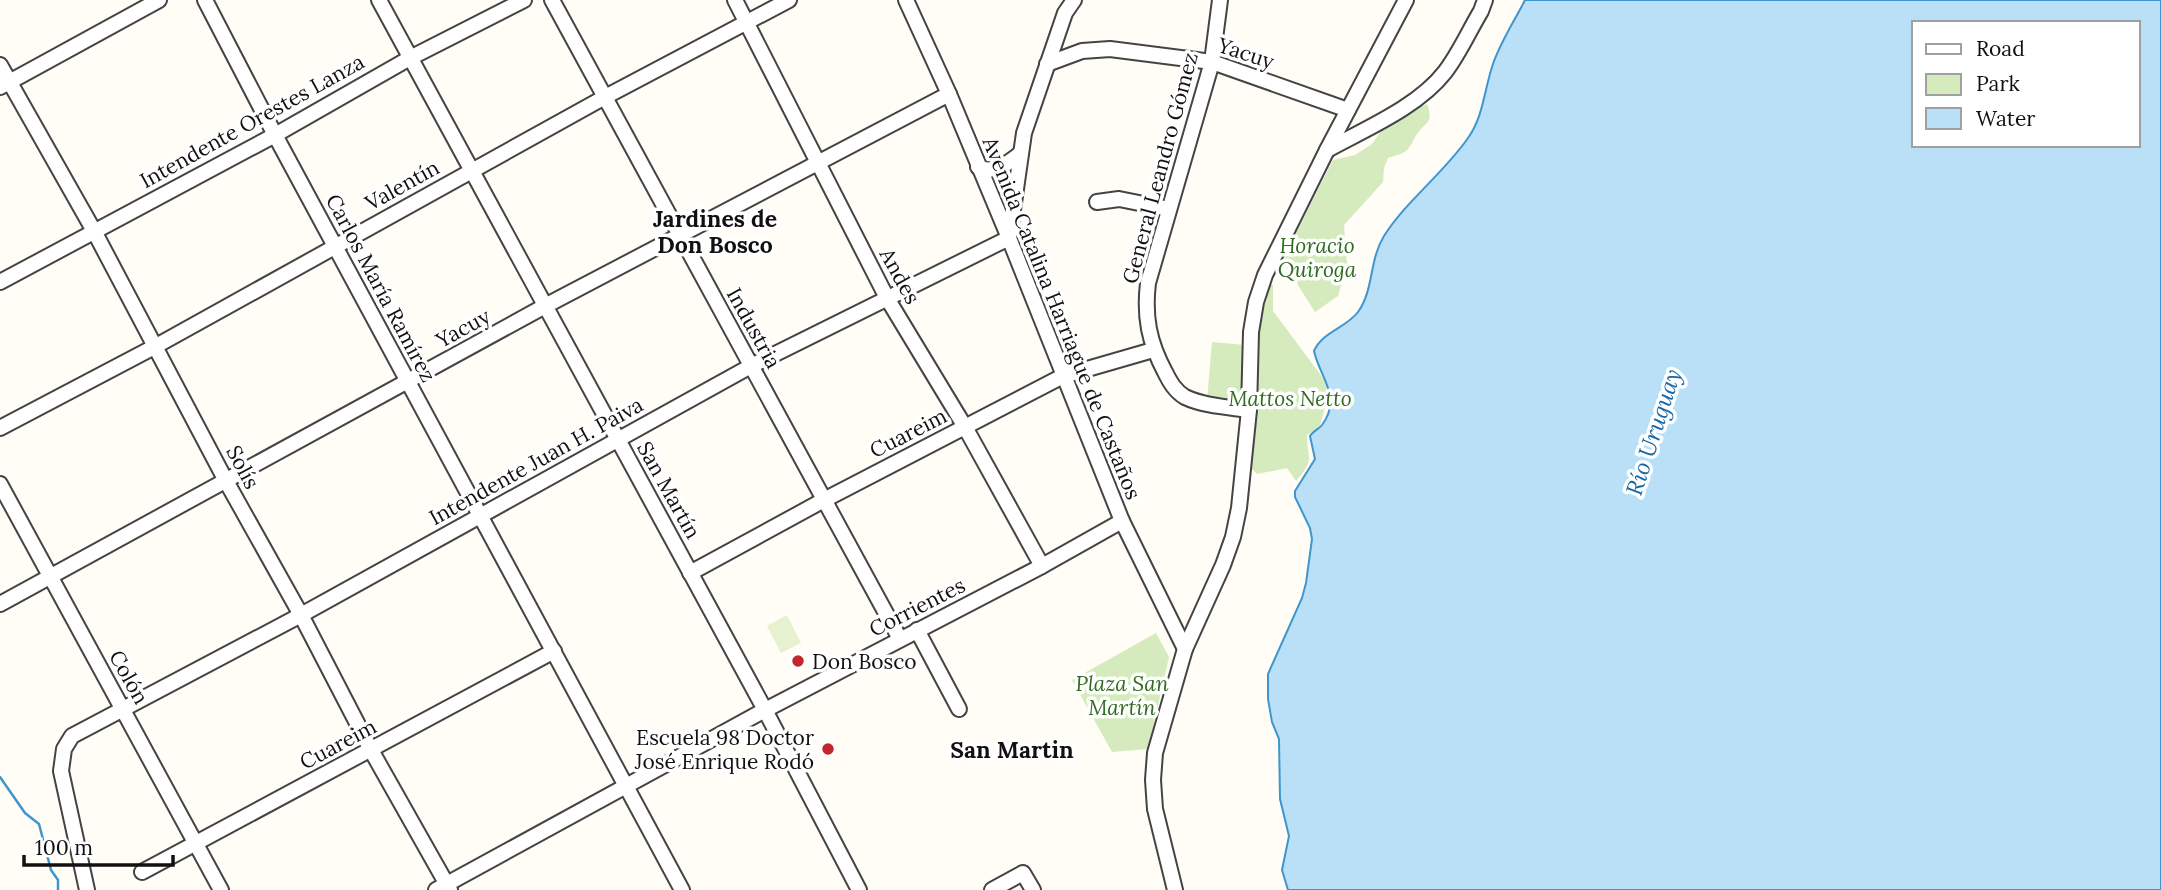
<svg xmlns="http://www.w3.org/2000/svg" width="2161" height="890" viewBox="0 0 2161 890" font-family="Lora,serif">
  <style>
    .green { fill: #d5ebbd }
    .pitch { fill: #e6f2cf }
    .water { fill: #b9e0f7; stroke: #3f96cf; stroke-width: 2; fill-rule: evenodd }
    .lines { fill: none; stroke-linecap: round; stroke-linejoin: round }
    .stream { stroke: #3f96cf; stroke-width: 2.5 }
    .minor-casing { stroke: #444; stroke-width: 18 }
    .minor { stroke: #fff; stroke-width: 14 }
    .poi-dot { fill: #c4262e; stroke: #fff; stroke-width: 2.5 }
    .labels { text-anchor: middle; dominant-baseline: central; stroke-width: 7; stroke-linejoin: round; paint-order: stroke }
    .street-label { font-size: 21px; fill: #111; stroke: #fff }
    .park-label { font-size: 21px; font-style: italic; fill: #2f6b1f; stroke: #fff }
    .poi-label { font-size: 21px; fill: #111; stroke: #fff; text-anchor: start }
    .neighbourhood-label { font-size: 23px; font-weight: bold; fill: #111; stroke: #fff }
    .water-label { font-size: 23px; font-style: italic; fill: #1768a6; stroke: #fff }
  </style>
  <rect width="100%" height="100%" fill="#fffdf5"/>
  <g class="green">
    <path d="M1427 104C1434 123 1426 121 1417 134 1406 153 1410 151 1388 158L1384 168 1383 182 1344 225 1347 265 1338 296 1315 312 1282 260 1333 160 1355 155 1372 144 1388 121Z"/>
    <path d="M1267 282 1273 285V311L1326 382 1327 399 1320 426 1307 435C1307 461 1316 458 1296 481L1287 468 1257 474 1249 466 1259 313Z"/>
    <path d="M1212 342 1245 345 1240 403 1207 400Z"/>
    <path d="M1156 633 1169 657 1148 749 1112 752 1072 680Z"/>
  </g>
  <path class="pitch" d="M787 615 801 643 781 653 767 626Z"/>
  <path class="water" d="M1525 0H2161V890H1288L1282 870 1289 836 1280 799 1279 739 1272 722 1268 699V674L1302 598 1306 583 1312 539 1310 528 1295 497V491L1315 459 1310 436C1313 431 1319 429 1322 425 1343 397 1319 376 1314 351 1322 332 1346 328 1358 312 1374 290 1369 260 1384 236 1407 200 1443 174 1468 138 1483 117 1484 92 1492 67 1499 44 1514 22 1525 0ZM1914 23H2138V145H1914Z"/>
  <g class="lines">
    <path class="stream" d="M0 777 25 813 39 824 51 870 58 880V890"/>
    <defs>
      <g id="minor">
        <path d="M205 0 275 135 682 890"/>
        <path d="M379 0 765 710 859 890"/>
        <path d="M552 0 900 639"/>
        <path d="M735 0 887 298 965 427 1042 566"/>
        <path d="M906 0 949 94 1009 238 1122 521 1185 649"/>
        <path d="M1220 0 1212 62 1148 283C1144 317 1149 342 1165 372 1170 382 1175 391 1185 397 1204 406 1228 407 1249 410"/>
        <path d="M1047 64 1082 51 1110 49 1212 62 1348 110"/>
        <path d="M0 65 94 231 226 481 301 615 371 750 450 890"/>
        <path d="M0 87 159 0"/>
        <path d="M1327 150C1365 129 1418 107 1445 72 1459 54 1469 31 1481 11L1485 0"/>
        <path d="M978 167C993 175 1009 163 1021 153"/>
        <path d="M1097 202 1119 199 1169 209"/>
        <path d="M0 282 275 135 410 58 524 0"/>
        <path d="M0 428 156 346 605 97 789 0"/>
        <path d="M0 484 221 890"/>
        <path d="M690 573 824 500 1063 376 1153 350"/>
        <path d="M0 604 545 306 949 94"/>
        <path d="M917 630 959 709"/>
        <path d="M142 872 554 651"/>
        <path d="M87 890 61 771 64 749 72 736 301 615 751 366 1009 238 1024 133 1065 13 1074 0"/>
        <path d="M436 890 765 710 1042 566 1122 521"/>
        <path d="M992 890 1023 873 1033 890"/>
        <path d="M1175 890 1155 809 1153 780 1155 753 1185 649 1223 565 1233 537 1239 508 1249 410 1251 332 1256 302 1265 275 1327 150 1406 0"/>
      </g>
    </defs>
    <use href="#minor" class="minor-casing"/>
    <use href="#minor" class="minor"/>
  </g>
  <g class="poi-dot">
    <circle cx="798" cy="661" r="7"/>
    <circle cx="828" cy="749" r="7"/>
  </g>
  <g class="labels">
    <g class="street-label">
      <text transform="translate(1246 53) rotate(18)">Yacuy</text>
      <text transform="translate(252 121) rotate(-29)">Intendente Orestes Lanza</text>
      <text transform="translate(1160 168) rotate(-75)">General Leandro Gómez</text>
      <text transform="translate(402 185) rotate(-29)">Valentín</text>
      <text transform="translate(900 276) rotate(61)">Andes</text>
      <text transform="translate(381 288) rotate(62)">Carlos María Ramírez</text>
      <text transform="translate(1062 318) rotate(68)">Avenida Catalina Harriague de Castaños</text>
      <text transform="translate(463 328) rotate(-29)">Yacuy</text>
      <text transform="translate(754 328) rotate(61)">Industria</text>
      <text transform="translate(908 433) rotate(-27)">Cuareim</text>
      <text transform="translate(536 461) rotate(-29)">Intendente Juan H. Paiva</text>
      <text transform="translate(243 467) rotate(62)">Solís</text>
      <text transform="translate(669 490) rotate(61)">San Martín</text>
      <text transform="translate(917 607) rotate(-27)">Corrientes</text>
      <text transform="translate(129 677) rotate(61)">Colón</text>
      <text transform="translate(338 744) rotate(-28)">Cuareim</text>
    </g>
    <g class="park-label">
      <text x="1317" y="245">Horacio<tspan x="1317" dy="24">Quiroga</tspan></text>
      <text x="1290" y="398">Mattos Netto</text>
      <text x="1122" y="683">Plaza San<tspan x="1122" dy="24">Martín</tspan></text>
    </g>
    <g class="poi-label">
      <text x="812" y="661">Don Bosco</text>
      <text x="814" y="737" text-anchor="end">Escuela 98 Doctor<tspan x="814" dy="24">José Enrique Rodó</tspan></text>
    </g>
    <g class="neighbourhood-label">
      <text x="715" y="218">Jardines de<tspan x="715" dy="26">Don Bosco</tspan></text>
      <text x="1012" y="749">San Martin</text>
    </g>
    <g class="water-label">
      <text transform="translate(1653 432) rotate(-72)">Río Uruguay</text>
    </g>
  </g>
  <rect x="1912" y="21" width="228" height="126" fill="#ffffff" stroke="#a0a0a0" stroke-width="2"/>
  <rect x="1926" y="44" width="35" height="10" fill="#ffffff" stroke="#a0a0a0" stroke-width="2"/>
  <text x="1976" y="56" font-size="21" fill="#111111">Road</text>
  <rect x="1926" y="74" width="35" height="21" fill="#d5ebbd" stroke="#a0a0a0" stroke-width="2"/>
  <text x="1976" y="91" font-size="21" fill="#111111">Park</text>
  <rect x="1926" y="108" width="35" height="21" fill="#b9e0f7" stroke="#a0a0a0" stroke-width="2"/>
  <text x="1976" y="126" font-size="21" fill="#111111">Water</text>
  <path d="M24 855v10h149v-10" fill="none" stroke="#111111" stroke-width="3.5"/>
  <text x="35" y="855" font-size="21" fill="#111111" stroke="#ffffff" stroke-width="5" paint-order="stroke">100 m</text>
</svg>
